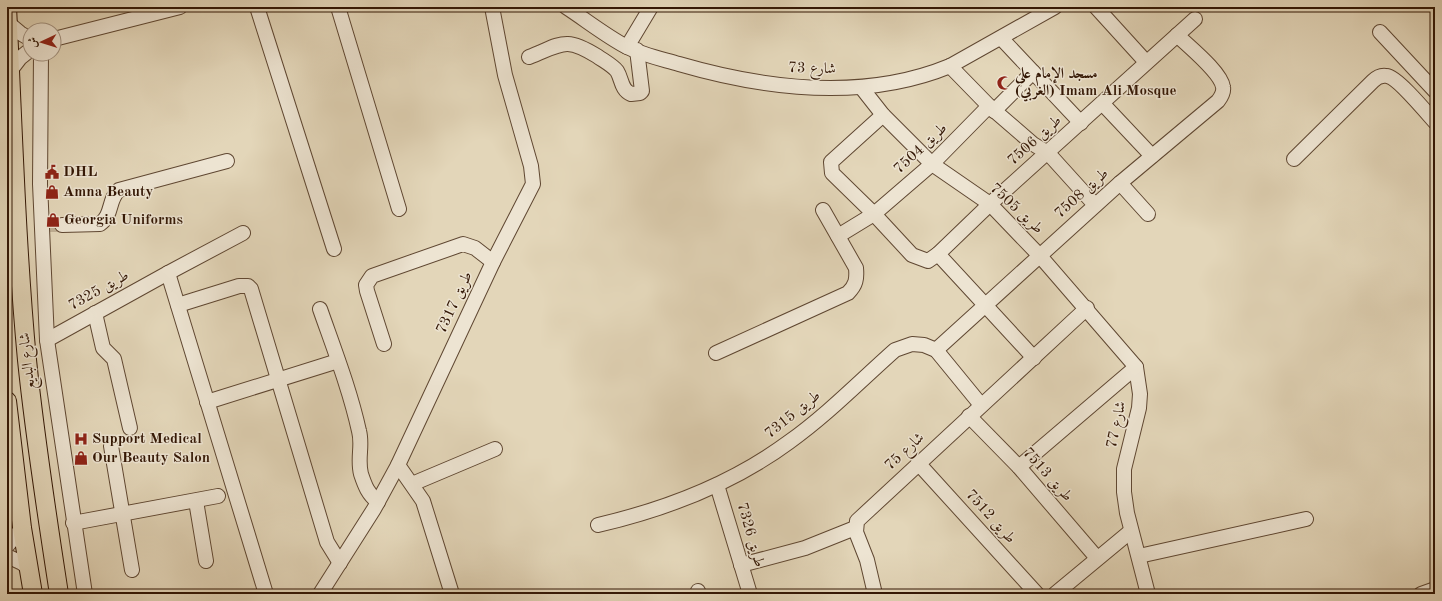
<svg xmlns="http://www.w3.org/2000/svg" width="1442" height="601" viewBox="0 0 1442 601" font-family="'Old Standard TT',Amiri,serif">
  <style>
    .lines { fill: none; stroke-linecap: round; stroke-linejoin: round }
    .minor-tunnel { stroke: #c0b095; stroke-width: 14; stroke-dasharray: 14 7; stroke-linecap: butt }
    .minor-casing { stroke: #5f4732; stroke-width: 16 }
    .major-casing { stroke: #331705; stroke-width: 20 }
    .minor { stroke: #ede4d2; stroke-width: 14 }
    .major { stroke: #e3d6b9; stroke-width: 18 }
    .labels { text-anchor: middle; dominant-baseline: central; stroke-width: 3; stroke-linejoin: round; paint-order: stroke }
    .street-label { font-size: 15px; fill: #331705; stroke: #ede4d2 }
    .poi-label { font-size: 15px; font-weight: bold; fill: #331705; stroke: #ede4d2; text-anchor: start }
  </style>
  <rect width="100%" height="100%" fill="#e3d6b9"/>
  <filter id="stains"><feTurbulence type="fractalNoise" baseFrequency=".005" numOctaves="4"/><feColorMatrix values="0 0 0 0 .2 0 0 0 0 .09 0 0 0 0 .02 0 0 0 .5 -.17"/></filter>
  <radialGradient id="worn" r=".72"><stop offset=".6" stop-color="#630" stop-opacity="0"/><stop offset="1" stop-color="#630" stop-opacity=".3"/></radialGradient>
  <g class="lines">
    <path class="minor-tunnel" d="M50 225H62"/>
    <defs>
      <g id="minor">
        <path d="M257 7 334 249"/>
        <path d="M338 7 399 209"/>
        <path d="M566 7C586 20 606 36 627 47 643 55 662 59 679 64 765 89 865 101 950 66L1055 7"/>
        <path d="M1096 7 1146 62"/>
        <path d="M8 23 20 33 30 39"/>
        <path d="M1380 32 1435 91"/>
        <path d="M1001 38 1081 123"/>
        <path d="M54 39 180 7"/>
        <path d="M627 47 651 7"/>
        <path d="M41 54 40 184 47 340 85 594"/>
        <path d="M529 57C562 44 565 36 597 56 604 61 612 65 617 71 622 79 621 90 631 94L640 93 642 91 637 50"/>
        <path d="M950 66 989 106 1033 144 1048 153 1095 205"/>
        <path d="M10 71 20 58 30 50"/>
        <path d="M861 87 883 115 932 164 990 204 1040 256 1136 367 1140 394 1139 408 1124 469V492L1127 513 1148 594"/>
        <path d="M1102 103 1152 156"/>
        <path d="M994 111 1033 72"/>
        <path d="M883 115 831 162 832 173 874 214 912 255 928 261 938 254 1034 358"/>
        <path d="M1294 159 1373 81C1377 77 1382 75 1387 76 1397 77 1427 113 1435 122"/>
        <path d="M1120 183 1148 214"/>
        <path d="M62 225 100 224C113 215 108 199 119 190L227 161"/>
        <path d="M838 236 874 214 932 164 989 106"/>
        <path d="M938 254 990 204 1195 19"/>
        <path d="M168 273 266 594"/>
        <path d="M178 305 239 286H248L251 289 327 542 340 563"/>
        <path d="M320 309C334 349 350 390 359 431 363 445 357 459 361 474 365 486 368 494 378 502"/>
        <path d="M95 313 103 348 114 359 130 428"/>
        <path d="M47 340 168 273 243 233"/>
        <path d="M384 344 367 291 366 285 372 276 463 244 475 248 493 262"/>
        <path d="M936 350 1120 183 1218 101C1221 97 1224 92 1223 87 1221 72 1188 46 1177 35"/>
        <path d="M716 353 848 293C856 285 857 279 856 268L823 210"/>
        <path d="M207 402 338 361"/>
        <path d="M969 416 1019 467 1097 558"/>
        <path d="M111 446 132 570"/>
        <path d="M918 463 1037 594"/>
        <path d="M398 465 423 501 452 594"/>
        <path d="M1019 467 1136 367"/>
        <path d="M412 484 495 449"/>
        <path d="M717 485 750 594"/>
        <path d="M196 501 206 561"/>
        <path d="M73 523 218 496"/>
        <path d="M598 525C667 509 732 484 789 442 827 415 860 381 895 350L912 344 924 345 936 350 981 405"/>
        <path d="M7 546 22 528"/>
        <path d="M7 556 22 563 29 568"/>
        <path d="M1139 556 1306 519"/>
        <path d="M741 565 805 548 855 528"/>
        <path d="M698 591 699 594"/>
        <path d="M320 594 374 509 398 465 493 262 533 184 531 166 505 75 492 7"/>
        <path d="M875 594 867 560 856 532 857 521 1087 308"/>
        <path d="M1055 594 1131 531"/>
        <path d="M1421 594 1435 589"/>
      </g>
      <g id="major">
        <path d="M7 7C13 125 16 243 27 360 35 439 47 516 59 594"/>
        <path d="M7 401 22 528 33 594"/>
      </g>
    </defs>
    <use href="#minor" class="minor-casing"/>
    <use href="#major" class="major-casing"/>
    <use href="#minor" class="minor"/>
    <use href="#major" class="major"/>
  </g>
  <defs>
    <symbol id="mosque-bare" viewBox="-9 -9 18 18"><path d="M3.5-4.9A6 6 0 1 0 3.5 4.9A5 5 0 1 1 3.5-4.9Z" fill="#8f2418" stroke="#ede4d2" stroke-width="2.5" paint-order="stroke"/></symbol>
    <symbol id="civic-bare" viewBox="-9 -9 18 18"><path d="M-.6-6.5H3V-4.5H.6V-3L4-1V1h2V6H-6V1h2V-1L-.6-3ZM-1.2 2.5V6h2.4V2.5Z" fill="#8f2418" stroke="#ede4d2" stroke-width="2.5" paint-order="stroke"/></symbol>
    <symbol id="shop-bare" viewBox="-9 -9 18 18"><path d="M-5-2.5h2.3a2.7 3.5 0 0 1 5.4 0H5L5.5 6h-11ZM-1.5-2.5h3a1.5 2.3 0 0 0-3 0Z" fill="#8f2418" stroke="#ede4d2" stroke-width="2.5" paint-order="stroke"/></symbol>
    <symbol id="hospital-bare" viewBox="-9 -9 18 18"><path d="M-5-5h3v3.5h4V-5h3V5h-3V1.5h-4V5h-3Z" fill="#8f2418" stroke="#ede4d2" stroke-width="2.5" paint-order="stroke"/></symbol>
  </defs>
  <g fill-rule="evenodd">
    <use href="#mosque-bare" x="994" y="73" width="20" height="20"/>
    <use href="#civic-bare" x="42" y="162" width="20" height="20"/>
    <use href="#shop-bare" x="42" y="182" width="20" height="20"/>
    <use href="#shop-bare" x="43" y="210" width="20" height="20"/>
    <use href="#hospital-bare" x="71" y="429" width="20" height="20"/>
    <use href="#shop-bare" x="71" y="448" width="20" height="20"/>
  </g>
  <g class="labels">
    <g class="street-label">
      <text transform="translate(812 69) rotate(2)">شارع 73</text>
      <text transform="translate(1035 141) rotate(-42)">طريق 7506</text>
      <text transform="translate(921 149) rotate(-43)">طريق 7504</text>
      <text transform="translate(1082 194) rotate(-42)">طريق 7508</text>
      <text transform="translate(1016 209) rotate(43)">طريق 7505</text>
      <text transform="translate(99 291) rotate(-29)">طريق 7325</text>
      <text transform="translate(455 303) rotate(-65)">طريق 7317</text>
      <text transform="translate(28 361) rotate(-96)">شارع البديع</text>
      <text transform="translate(793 415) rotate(-39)">طريق 7315</text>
      <text transform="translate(1117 425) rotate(-78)">شارع 77</text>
      <text transform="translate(905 452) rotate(-43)">شارع 75</text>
      <text transform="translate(1047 475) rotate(48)">طريق 7513</text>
      <text transform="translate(990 517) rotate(48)">طريق 7512</text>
      <text transform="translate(750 535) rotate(74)">طريق 7326</text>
    </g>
    <g class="poi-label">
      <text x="1015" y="74">مسجد الإمام علي<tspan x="1015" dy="17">(الغربي) Imam Ali Mosque</tspan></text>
      <text x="63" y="172">DHL</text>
      <text x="63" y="192">Amna Beauty</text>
      <text x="64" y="220">Georgia Uniforms</text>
      <text x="92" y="439">Support Medical</text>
      <text x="92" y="458">Our Beauty Salon</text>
    </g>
  </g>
  <rect width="1442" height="601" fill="none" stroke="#e3d6b9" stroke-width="24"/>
  <rect x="8" y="8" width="1426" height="585" fill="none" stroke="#331705" stroke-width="2"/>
  <rect x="12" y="12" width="1418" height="577" fill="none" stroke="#331705"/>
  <g transform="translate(42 42) rotate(266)"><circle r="19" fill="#ede4d2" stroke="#a39280"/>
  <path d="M0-3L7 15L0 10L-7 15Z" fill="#8f2418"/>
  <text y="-6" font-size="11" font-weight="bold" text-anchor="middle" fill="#331705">ش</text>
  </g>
  <rect width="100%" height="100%" filter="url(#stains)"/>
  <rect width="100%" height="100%" fill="url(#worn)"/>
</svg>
